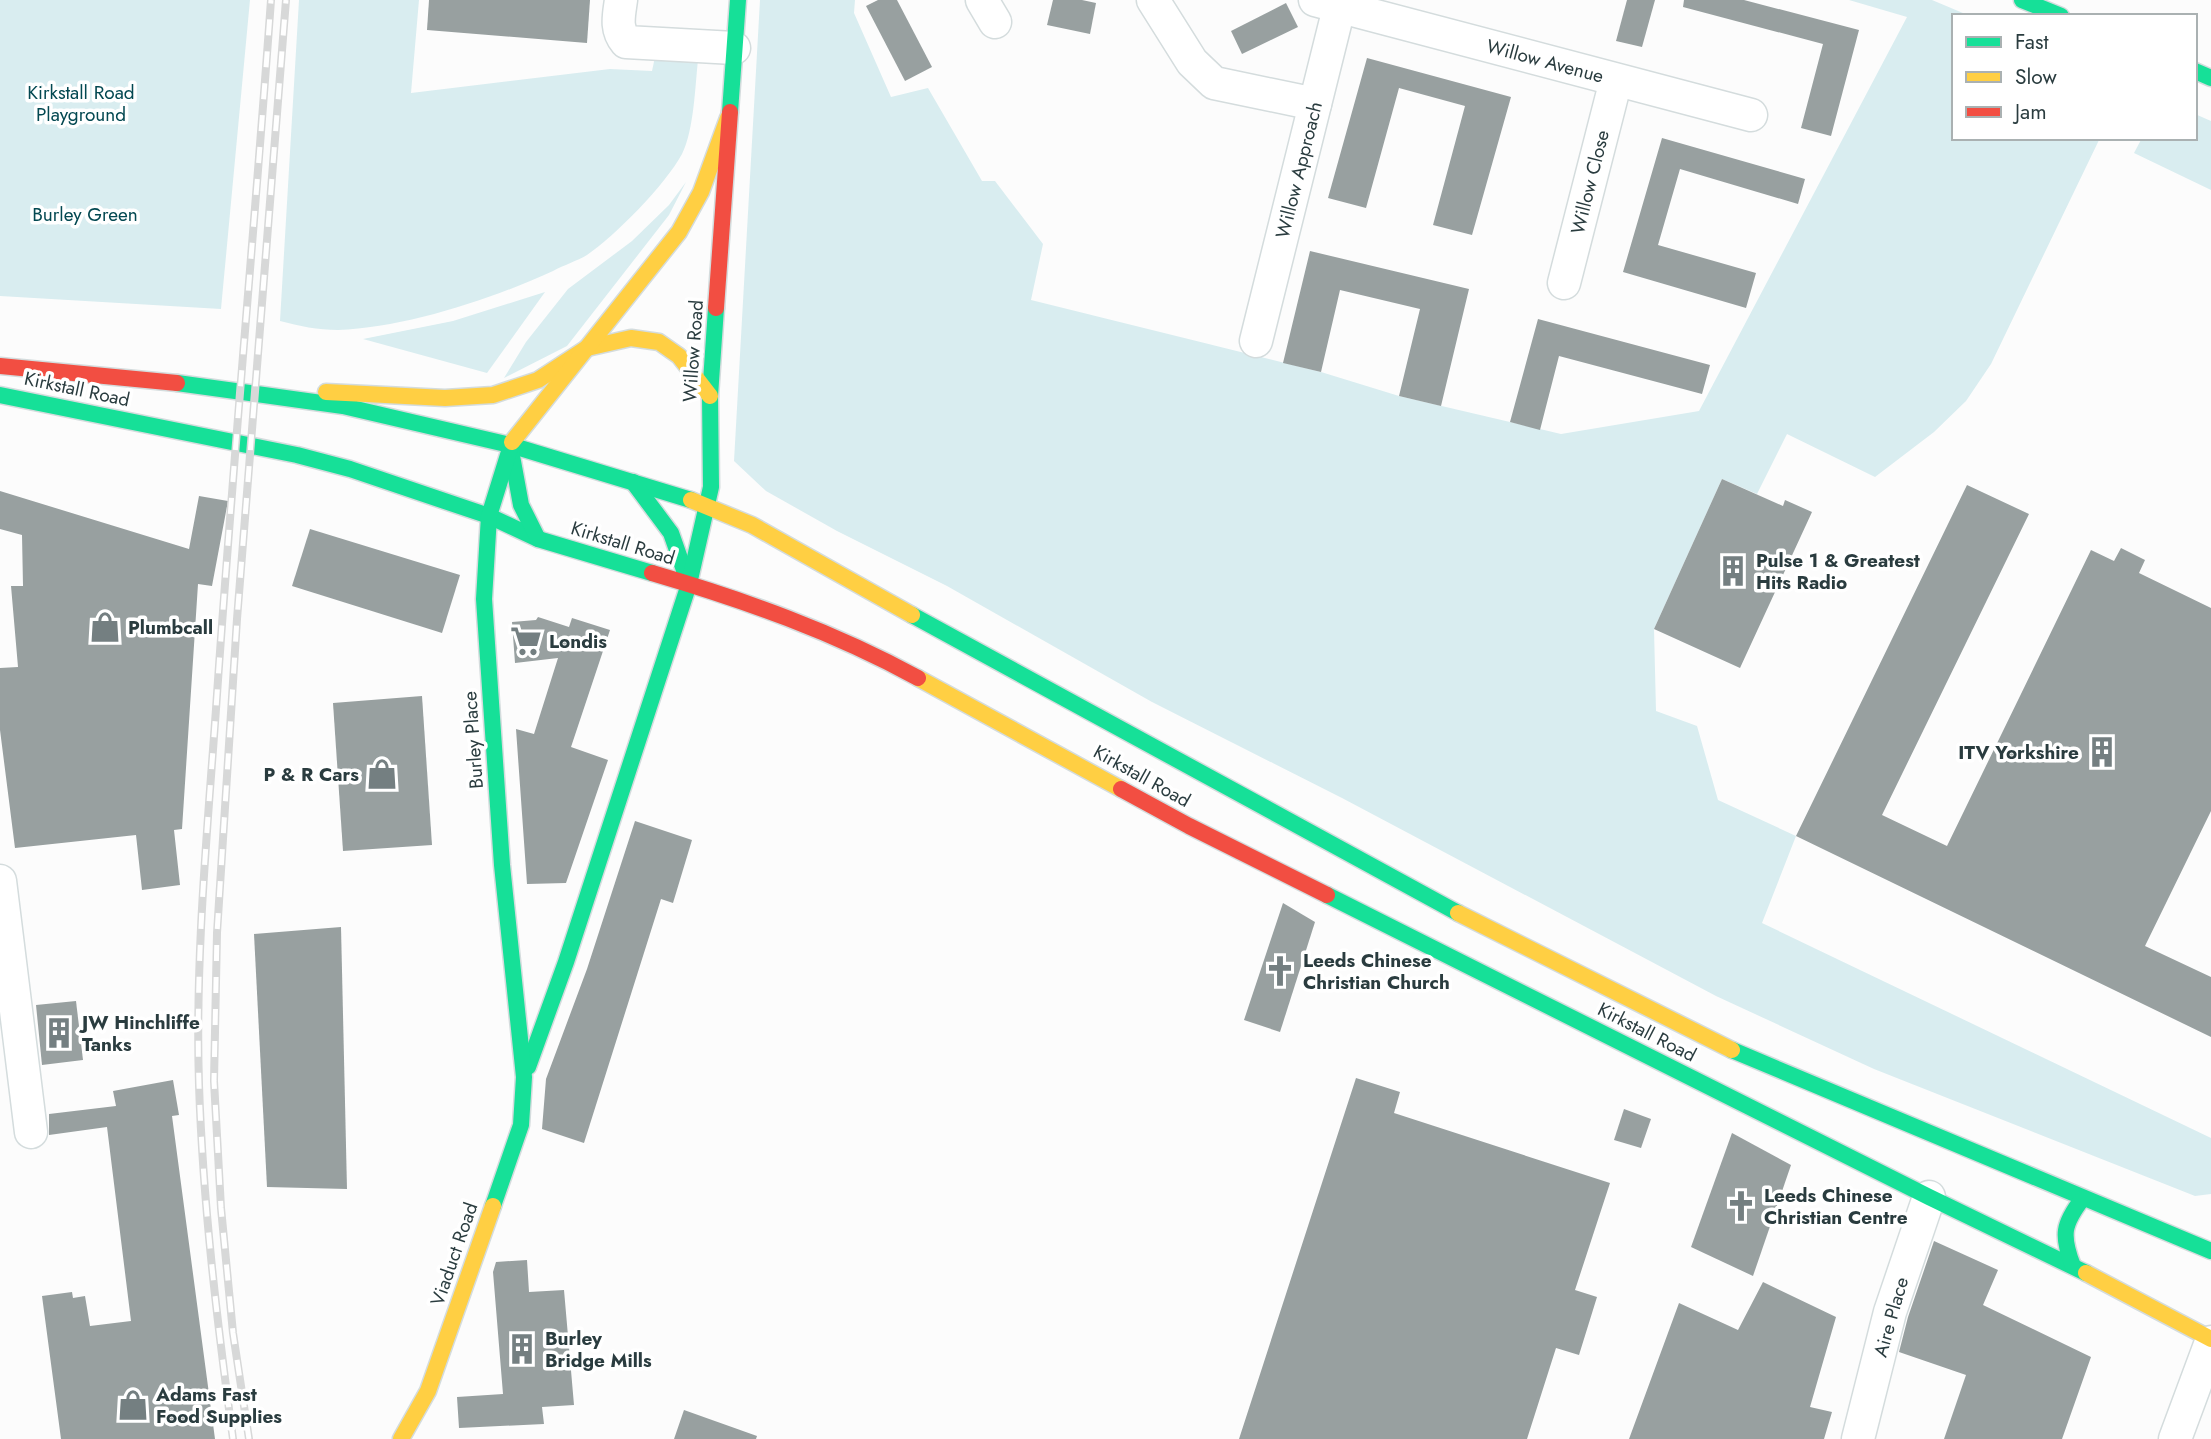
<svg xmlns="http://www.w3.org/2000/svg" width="2211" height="1439" viewBox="0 0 2211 1439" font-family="Jost,sans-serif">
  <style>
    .green { fill: #d9edf0 }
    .building { fill: #98a0a0 }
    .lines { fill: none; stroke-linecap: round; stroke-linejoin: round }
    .street-casing { stroke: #d4dcdd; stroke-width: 35 }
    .fast-casing { stroke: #d4dcdd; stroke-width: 19 }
    .slow-casing { stroke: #d4dcdd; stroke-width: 19 }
    .jam-casing { stroke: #d4dcdd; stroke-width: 19 }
    .street { stroke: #fff; stroke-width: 32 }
    .fast { stroke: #16e098; stroke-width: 16 }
    .slow { stroke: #ffcf43; stroke-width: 16 }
    .jam { stroke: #f24e42; stroke-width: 16 }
    .rail-casing { stroke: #d7d8d8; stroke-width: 8 }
    .rail { stroke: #fff; stroke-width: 5; stroke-dasharray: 16; stroke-linecap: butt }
    .labels { text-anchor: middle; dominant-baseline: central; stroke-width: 7; stroke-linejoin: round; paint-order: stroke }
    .street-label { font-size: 19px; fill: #2a3c3f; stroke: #fff }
    .park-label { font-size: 19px; fill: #034851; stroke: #fff }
    .poi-label { font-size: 19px; font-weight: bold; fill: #2a3c3f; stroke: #fff; text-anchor: start }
  </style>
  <rect width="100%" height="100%" fill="#fcfcfc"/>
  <g class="green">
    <path d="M0 0H250L221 309 0 296Z"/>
    <path d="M299 0H419L411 93 610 69 652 71 655 57 698 60C695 87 694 130 682 154 666 184 615 236 587 255 577 261 564 265 553 271 492 299 405 328 338 330 318 330 299 326 280 321Z"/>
    <path d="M760 0H855L854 13 891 97 928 88 982 181H995L1043 244 1031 300 1321 372 1399 396 1561 434 1699 411 1907 17 1849 0H1932L1970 16H1954V138H2100L1991 364 1966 401 1934 432 1875 477 1787 434 1757 494 1722 479 1654 629 1656 711 1697 726 1718 800 1796 836 1762 923 2211 1138V1194L2195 1196 1874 1069 1716 996 1342 798 1152 702 947 586 837 531 766 491 734 461Z"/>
    <path d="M2195 114 2211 121V190L2134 153 2142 138H2195Z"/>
    <path d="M686 182 669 215 567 346 504 378 526 342 568 289 632 241 669 205Z"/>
    <path d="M545 292 487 373 363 339 453 321Z"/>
  </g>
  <g class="building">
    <path d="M429 0H590L587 43 427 30Z"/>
    <path d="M878 0H897L932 67 905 81 866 6Z"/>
    <path d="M1053 0H1082L1096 3 1090 34 1047 25Z"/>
    <path d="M1627 0H1655L1642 47 1616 41Z"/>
    <path d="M1684 0H1744L1859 30 1831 136 1801 128 1823 44 1683 7Z"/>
    <path d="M1286 3 1298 27 1242 54 1231 31Z"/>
    <path d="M1367 58 1511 97 1472 235 1433 225 1465 106 1399 88 1366 208 1328 198Z"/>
    <path d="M1662 138 1805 179 1798 204 1680 169 1658 245 1756 273 1746 308 1623 272Z"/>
    <path d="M1310 251 1469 289 1441 406 1399 396 1420 309 1340 290 1321 372 1283 363Z"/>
    <path d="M1538 319 1710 365 1702 394 1559 356 1540 430 1510 422Z"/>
    <path d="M1722 479 1783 506 1785 500 1812 512 1740 668 1654 629Z"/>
    <path d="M1967 485 2029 514 1882 815 1947 846 2091 550 2114 561 2121 548 2145 560 2139 573 2211 608V811L2145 946 2211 977V1037L1796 836Z"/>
    <path d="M0 491 189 549 199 496 228 501 212 586 198 584 182 829 174 830 180 885 142 890 136 835 15 848 0 730V668L18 667 11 586H23L22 535 0 529Z"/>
    <path d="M310 529 460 575 442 633 292 586Z"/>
    <path d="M538 617 569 627 572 618 610 630 571 747 608 760 566 883 527 884 516 729 534 734 558 658 515 663 512 622 536 620Z"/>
    <path d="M422 696 432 845 343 851 333 703Z"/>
    <path d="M635 821 692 840 673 903 661 899 584 1143 542 1129 546 1079 587 969Z"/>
    <path d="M1283 903 1315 922 1280 1032 1244 1020Z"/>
    <path d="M341 927 347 1189 267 1187 254 934Z"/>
    <path d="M76 1001 83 1060 42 1065 36 1005Z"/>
    <path d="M1356 1078 1400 1092 1394 1113 1610 1183 1575 1290 1597 1297 1579 1355 1556 1348 1527 1439H1239Z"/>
    <path d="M173 1080 179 1115 172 1116 215 1439H61L42 1296 72 1292 73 1298 85 1296 90 1326 131 1321 107 1127 49 1135V1114L116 1106 113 1091Z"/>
    <path d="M1624 1109 1651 1119 1641 1148 1614 1140Z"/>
    <path d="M1732 1133 1791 1165 1753 1276 1691 1247Z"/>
    <path d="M1934 1241 1998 1270 1983 1305 2091 1357 2062 1439H1944L1966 1375 1899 1352 1908 1317Z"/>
    <path d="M527 1260 529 1292 564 1290 574 1405 542 1407 544 1424 459 1428 457 1397 503 1394 493 1272 496 1262Z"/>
    <path d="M1763 1282 1836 1317 1810 1407 1832 1412 1824 1439H1629L1679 1303 1738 1330Z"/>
    <path d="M684 1410 757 1436 756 1439H674Z"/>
  </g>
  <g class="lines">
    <defs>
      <g id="street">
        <path d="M621 0C619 15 615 29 626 42L734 48"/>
        <path d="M982 0 995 22"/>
        <path d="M1153 0 1192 62 1214 83 1315 104"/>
        <path d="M1315 0 1751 115"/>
        <path d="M1564 283 1616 80"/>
        <path d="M1256 341 1341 0"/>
        <path d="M0 881 31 1132"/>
        <path d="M1858 1439 1890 1312 1929 1197"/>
        <path d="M2175 1439 2211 1342"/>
      </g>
      <g id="fast">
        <path d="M2022 0 2061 16"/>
        <path d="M2195 71 2211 78"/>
        <path d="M730 112 738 0"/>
        <path d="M177 383 343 406 510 445 691 500"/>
        <path d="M0 395 297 455 350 469 489 516 538 539 652 573"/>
        <path d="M510 445 521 505 538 539"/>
        <path d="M633 482 671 533 689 584"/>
        <path d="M912 615 1458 913"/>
        <path d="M1327 895 1929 1197 2086 1273"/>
        <path d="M1732 1050 2211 1251"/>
        <path d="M528 1067 566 962 689 584 711 487 710 396 716 308"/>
        <path d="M493 1206 521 1125 524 1077 502 865 484 599 489 516 512 442"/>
        <path d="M2073 1266C2061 1235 2063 1224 2083 1198"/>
      </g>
      <g id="slow">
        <path d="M326 392 445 398 493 395 538 380 587 348 631 338 659 342 679 356 710 396"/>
        <path d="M512 442 679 232 701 192 728 118"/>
        <path d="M691 500 752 525 912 615"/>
        <path d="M918 678 1121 789"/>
        <path d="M1458 913 1732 1050"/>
        <path d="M2086 1273 2211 1339"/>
        <path d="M401 1439 428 1391 493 1206"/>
      </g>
      <g id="jam">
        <path d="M716 308 730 112"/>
        <path d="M0 366 177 383"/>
        <path d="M652 573C744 600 834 632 918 678"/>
        <path d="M1121 789 1189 826 1327 895"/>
      </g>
    </defs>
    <use href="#street" class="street-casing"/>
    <use href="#fast" class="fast-casing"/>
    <use href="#slow" class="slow-casing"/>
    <use href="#jam" class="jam-casing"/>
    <use href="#street" class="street"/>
    <use href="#fast" class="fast"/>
    <use href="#slow" class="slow"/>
    <use href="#jam" class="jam"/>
    <defs>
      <g id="rail">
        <path d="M233 1439C217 1321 203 1204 199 1085 195 960 207 834 216 709 232 472 254 236 271 0"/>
        <path d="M249 1439 233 1333 221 1208 214 1081 217 933 237 619 286 0"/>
      </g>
    </defs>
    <use href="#rail" class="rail-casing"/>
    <use href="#rail" class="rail"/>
  </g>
  <defs>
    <symbol id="building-bare" viewBox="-9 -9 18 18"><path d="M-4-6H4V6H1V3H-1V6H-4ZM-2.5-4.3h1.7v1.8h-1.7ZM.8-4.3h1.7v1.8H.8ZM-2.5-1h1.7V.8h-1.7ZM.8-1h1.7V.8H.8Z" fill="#747f81" stroke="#fff" stroke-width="2.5" paint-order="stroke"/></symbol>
    <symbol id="shop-bare" viewBox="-9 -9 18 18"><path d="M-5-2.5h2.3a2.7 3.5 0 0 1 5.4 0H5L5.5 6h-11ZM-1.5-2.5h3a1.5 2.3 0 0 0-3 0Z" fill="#747f81" stroke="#fff" stroke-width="2.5" paint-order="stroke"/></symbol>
    <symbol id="supermarket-bare" viewBox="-9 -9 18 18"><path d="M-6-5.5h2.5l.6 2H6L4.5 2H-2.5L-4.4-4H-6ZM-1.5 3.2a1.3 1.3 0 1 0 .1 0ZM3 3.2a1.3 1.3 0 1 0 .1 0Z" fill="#747f81" stroke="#fff" stroke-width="2.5" paint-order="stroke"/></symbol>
    <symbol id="church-bare" viewBox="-9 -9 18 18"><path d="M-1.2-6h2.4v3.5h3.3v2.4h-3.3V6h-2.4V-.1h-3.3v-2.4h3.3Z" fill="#747f81" stroke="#fff" stroke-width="2.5" paint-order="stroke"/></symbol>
  </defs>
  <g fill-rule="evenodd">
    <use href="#building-bare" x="1711" y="549" width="44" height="44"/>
    <use href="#shop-bare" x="83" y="605" width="44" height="44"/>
    <use href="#supermarket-bare" x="504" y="619" width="44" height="44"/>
    <use href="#building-bare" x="2080" y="730" width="44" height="44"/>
    <use href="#shop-bare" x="360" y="752" width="44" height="44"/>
    <use href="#church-bare" x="1258" y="949" width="44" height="44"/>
    <use href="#building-bare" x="37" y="1011" width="44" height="44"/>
    <use href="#church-bare" x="1719" y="1184" width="44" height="44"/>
    <use href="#building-bare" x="500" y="1327" width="44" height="44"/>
    <use href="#shop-bare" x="111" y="1383" width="44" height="44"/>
  </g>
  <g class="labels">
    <g class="street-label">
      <text transform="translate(1545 61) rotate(15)">Willow Avenue</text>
      <text transform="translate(1299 170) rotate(-76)">Willow Approach</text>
      <text transform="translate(1590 182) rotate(-76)">Willow Close</text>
      <text transform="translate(693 351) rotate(-86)">Willow Road</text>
      <text transform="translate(77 389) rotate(12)">Kirkstall Road</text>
      <text transform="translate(623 543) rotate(17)">Kirkstall Road</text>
      <text transform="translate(473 740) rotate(-94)">Burley Place</text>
      <text transform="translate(1142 776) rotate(29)">Kirkstall Road</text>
      <text transform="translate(1647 1032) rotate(27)">Kirkstall Road</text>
      <text transform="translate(454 1254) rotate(-71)">Viaduct Road</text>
      <text transform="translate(1891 1317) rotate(-74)">Aire Place</text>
    </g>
    <g class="park-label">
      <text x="81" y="92">Kirkstall Road<tspan x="81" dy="22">Playground</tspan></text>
      <text x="85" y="214">Burley Green</text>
    </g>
    <g class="poi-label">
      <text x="1756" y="560">Pulse 1 &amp; Greatest<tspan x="1756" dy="22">Hits Radio</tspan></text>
      <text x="128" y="627">Plumbcall</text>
      <text x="549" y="641">Londis</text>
      <text x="2079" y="752" text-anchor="end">ITV Yorkshire</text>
      <text x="359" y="774" text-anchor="end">P &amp; R Cars</text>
      <text x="1303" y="960">Leeds Chinese<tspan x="1303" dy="22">Christian Church</tspan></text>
      <text x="82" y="1022">JW Hinchliffe<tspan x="82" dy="22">Tanks</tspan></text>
      <text x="1764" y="1195">Leeds Chinese<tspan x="1764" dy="22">Christian Centre</tspan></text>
      <text x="545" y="1338">Burley<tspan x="545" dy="22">Bridge Mills</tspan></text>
      <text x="156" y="1394">Adams Fast<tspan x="156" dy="22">Food Supplies</tspan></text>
    </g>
  </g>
  <rect x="1952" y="14" width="245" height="126" fill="#ffffff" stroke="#aab1b2" stroke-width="2"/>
  <rect x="1966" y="37" width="35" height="10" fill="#16e098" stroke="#aab1b2" stroke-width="2"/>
  <text x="2015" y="49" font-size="21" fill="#2a3c3f">Fast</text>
  <rect x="1966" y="72" width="35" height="10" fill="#ffcf43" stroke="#aab1b2" stroke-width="2"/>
  <text x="2015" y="84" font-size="21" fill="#2a3c3f">Slow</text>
  <rect x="1966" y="107" width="35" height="10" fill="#f24e42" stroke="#aab1b2" stroke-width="2"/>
  <text x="2015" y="119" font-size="21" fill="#2a3c3f">Jam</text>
</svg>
